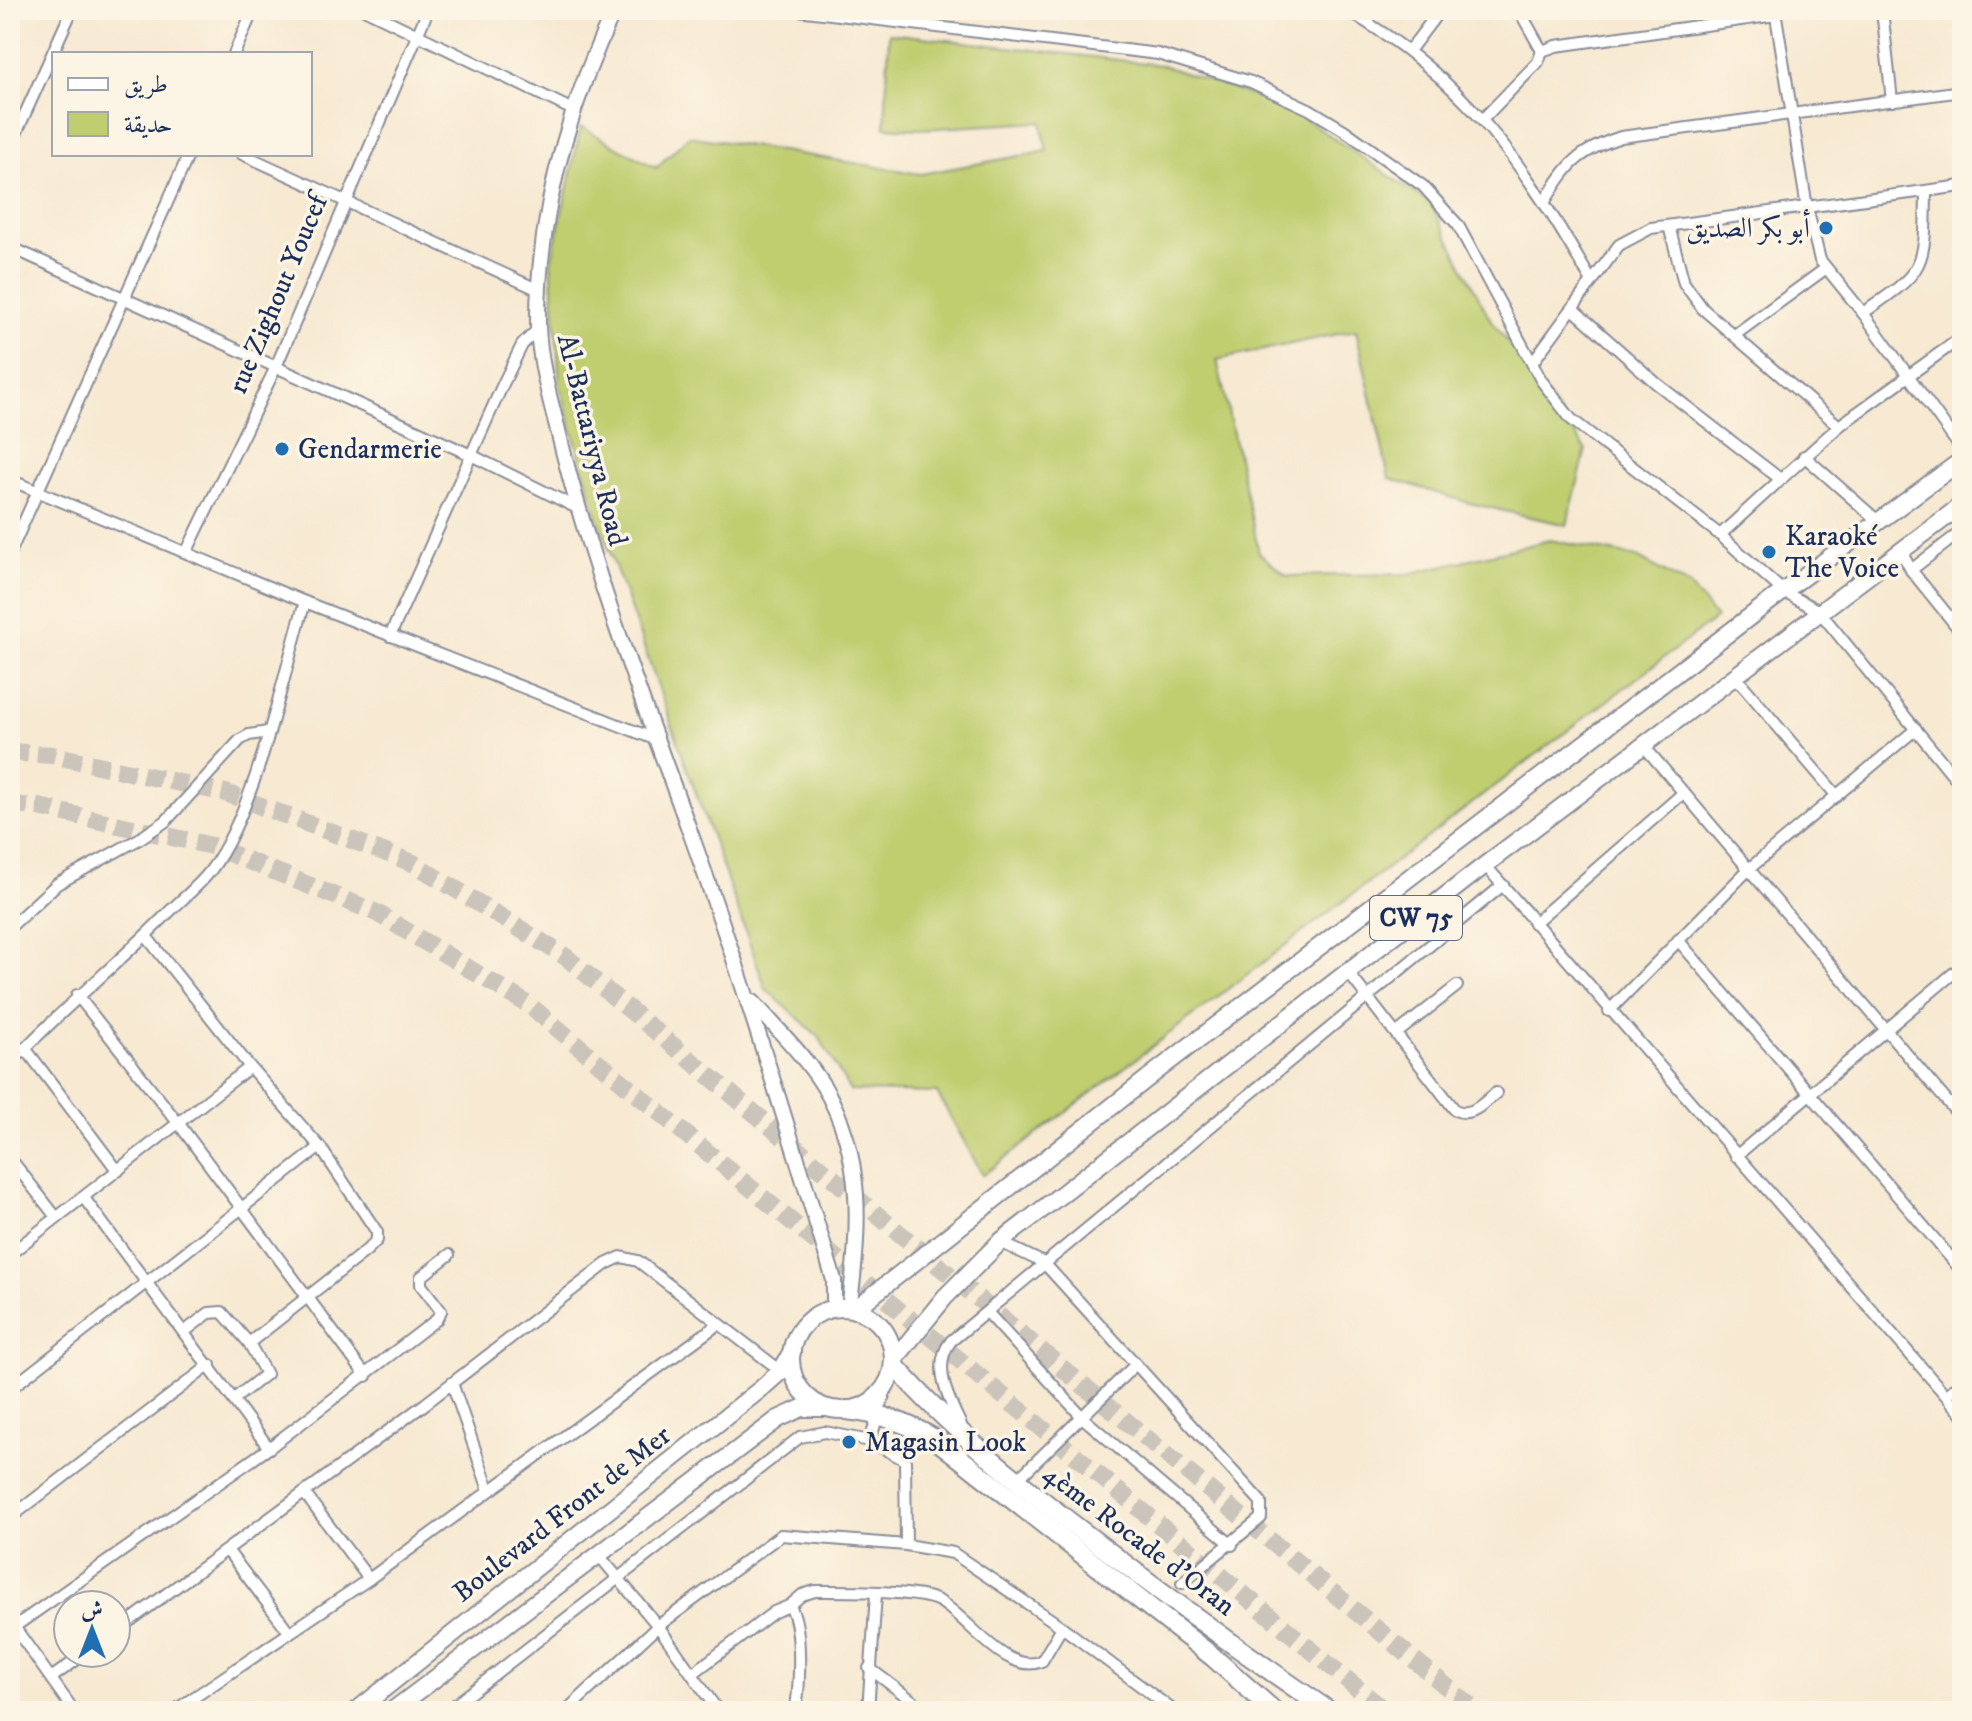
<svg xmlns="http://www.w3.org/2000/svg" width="1972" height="1721" viewBox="0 0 1972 1721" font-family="'IM FELL DW Pica',Amiri,serif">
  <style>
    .green { fill: #c0ce70; stroke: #6e7e67; stroke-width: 2 }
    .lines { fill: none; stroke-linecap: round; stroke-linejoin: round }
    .motorway-tunnel { stroke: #cbc4bb; stroke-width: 18; stroke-dasharray: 18 9; stroke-linecap: butt }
    .minor-casing { stroke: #898c98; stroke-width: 14 }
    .secondary-casing { stroke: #898c98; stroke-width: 18 }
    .primary-casing { stroke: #898c98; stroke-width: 20 }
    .motorway-casing { stroke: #898c98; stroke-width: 22 }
    .minor { stroke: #fff; stroke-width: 10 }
    .secondary { stroke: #fff; stroke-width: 14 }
    .primary { stroke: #fff; stroke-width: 16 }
    .motorway { stroke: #fff; stroke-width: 18 }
    .poi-dot { fill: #1f6fb2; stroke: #fcf5e5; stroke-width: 3 }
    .labels { text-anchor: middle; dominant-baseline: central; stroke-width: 7; stroke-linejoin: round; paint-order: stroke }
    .shield { fill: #fcf5e5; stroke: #5e6a86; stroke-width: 2 }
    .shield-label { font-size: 26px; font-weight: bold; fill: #1b2f5e }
    .poi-label { font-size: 28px; fill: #1b2f5e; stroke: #fcf5e5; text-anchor: start }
    .street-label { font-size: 28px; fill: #1b2f5e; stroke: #fcf5e5 }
  </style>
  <rect width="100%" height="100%" fill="#fcf5e5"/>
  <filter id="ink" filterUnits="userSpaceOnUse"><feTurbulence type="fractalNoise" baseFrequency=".0125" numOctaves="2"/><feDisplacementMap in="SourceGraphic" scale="16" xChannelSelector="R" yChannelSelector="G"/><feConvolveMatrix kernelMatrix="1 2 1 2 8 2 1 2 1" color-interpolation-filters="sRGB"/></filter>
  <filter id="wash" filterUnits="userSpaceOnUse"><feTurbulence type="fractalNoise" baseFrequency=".006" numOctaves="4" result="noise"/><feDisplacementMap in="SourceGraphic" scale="32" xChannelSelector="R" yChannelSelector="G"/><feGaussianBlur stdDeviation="1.8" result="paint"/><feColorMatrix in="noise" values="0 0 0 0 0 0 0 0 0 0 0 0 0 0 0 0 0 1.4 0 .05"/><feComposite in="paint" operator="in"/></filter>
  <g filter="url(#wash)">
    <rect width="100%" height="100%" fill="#f7e9d2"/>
    <path class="green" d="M889 33 1161 65 1289 108 1431 204 1488 315 1586 450 1567 525 1469 503 1389 478 1356 330 1217 360 1259 553 1287 576 1408 574 1550 540 1637 557 1690 586 1716 618 983 1175 937 1093 850 1091 819 1037 766 989 594 507 560 386 551 262 581 127 656 168 689 136 921 174 1047 151 1041 122 921 129 885 127Z"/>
  </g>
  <g filter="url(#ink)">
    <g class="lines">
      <g class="motorway-tunnel">
        <path d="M10 752 52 755 226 793 413 863 566 957 1476 1711"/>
        <path d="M10 805 39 807 212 846 377 913 529 1005 1385 1711"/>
      </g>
      <defs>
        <g id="minor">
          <path d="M366 10 573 110"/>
          <path d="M798 10 1158 54 1251 82 1309 109 1344 130 1423 186 1458 225 1541 380 1571 419 1720 535 1784 592 1819 611 1962 786"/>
          <path d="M1346 10C1466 78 1525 166 1592 282"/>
          <path d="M1519 10 1542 51"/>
          <path d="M1775 10 1807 208 1820 260 1863 313 1962 450"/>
          <path d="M1882 10 1892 101"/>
          <path d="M1409 51 1440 10"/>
          <path d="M234 54 253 10"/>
          <path d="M1483 119 1538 62 1542 51 1556 46 1776 15"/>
          <path d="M10 147 72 10"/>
          <path d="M242 154 539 290"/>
          <path d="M1545 201C1569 163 1578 151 1621 137L1962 91"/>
          <path d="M1669 226 1684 283 1703 309 1839 426"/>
          <path d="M10 247 471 455 577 508"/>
          <path d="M1573 309 1656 383 1779 478"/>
          <path d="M1863 313C1926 270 1925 268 1926 192"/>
          <path d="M1736 334 1825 269"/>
          <path d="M1532 363 1619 245 1651 228 1962 186"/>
          <path d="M1804 456 1879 522"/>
          <path d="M10 480 305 602 657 740"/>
          <path d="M1720 535 1839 426 1962 337"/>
          <path d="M1900 549 1911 570 1962 633"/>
          <path d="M187 551 275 369 428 10"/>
          <path d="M10 553 189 154"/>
          <path d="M1911 570 1962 531"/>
          <path d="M390 636 503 384 522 345 538 329"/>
          <path d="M1735 676 1837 796"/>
          <path d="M1643 745 1962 1119"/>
          <path d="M1485 865 1962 1414"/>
          <path d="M1534 923 1682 794"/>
          <path d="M10 927 57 884 139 839 166 821 240 740 249 735 268 732"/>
          <path d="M146 936 250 1067 320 1147 377 1232V1240L367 1250 249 1343"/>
          <path d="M1678 940 1962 1271"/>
          <path d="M1347 971 1455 1110C1472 1118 1483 1103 1496 1093"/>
          <path d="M77 995 179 1124 366 1376"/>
          <path d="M1609 1011 1750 868 1916 729"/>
          <path d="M1397 1033 1457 986"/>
          <path d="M25 1048 118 1171"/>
          <path d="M10 1064C60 1010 117 965 168 913 182 899 199 886 211 870 257 808 282 678 305 602"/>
          <path d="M1736 1156 1962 966"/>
          <path d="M10 1158 56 1217"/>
          <path d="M84 1198 269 1448"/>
          <path d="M1000 1242 1044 1263 1261 1502V1518L1182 1583"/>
          <path d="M10 1254 250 1067"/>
          <path d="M988 1313 1083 1418 1232 1545"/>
          <path d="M184 1332 209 1313 222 1312 249 1343 266 1374 234 1399"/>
          <path d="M452 1383 489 1490"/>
          <path d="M10 1389 320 1147"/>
          <path d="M1947 1395 1962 1382"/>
          <path d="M961 1425C949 1400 931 1366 951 1341L1503 885"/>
          <path d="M870 1441 905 1460 906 1545"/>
          <path d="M1016 1481 1134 1366"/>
          <path d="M305 1494 369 1579"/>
          <path d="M10 1518 210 1365"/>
          <path d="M227 1550 290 1633"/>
          <path d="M597 1553 658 1626 718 1711"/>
          <path d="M789 1606 802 1595 815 1591C842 1591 918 1590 939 1601 969 1618 1006 1676 1042 1661L1062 1627"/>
          <path d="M10 1621 74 1711"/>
          <path d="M14 1627 269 1448 436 1320 441 1311 421 1285V1277L449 1255"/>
          <path d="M116 1631 425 1404 606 1264 621 1257 638 1261 781 1371"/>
          <path d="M869 1668 926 1711"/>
          <path d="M692 1674 774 1612 789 1606C803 1619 800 1692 795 1711"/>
          <path d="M51 1678 86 1653"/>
          <path d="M174 1711 369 1579 717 1325"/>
          <path d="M447 1711 800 1437 825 1432 870 1441 887 1385"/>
          <path d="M566 1711 658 1626 781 1535 906 1545 953 1553 1062 1627 1174 1711"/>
          <path d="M868 1711 876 1594"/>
        </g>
        <g id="secondary">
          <path d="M614 10C568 109 537 215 538 325 539 364 552 405 561 443 594 575 643 702 689 829 743 978 788 1129 834 1280V1309"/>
          <path d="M753 1002C777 1029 805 1056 824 1087 865 1156 860 1232 849 1309"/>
        </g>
        <g id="primary">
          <circle cx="842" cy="1359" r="51"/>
          <path d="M854 1310 1157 1071 1769 602 1962 460"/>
          <path d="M894 1360 945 1297 1000 1242 1485 865 1962 505"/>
          <path d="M356 1711 762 1388 781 1371 792 1352"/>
          <path d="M392 1711 778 1419 802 1408H828"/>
        </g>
        <g id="motorway">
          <path d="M894 1365C953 1432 1025 1488 1096 1542 1172 1601 1249 1657 1329 1711"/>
          <path d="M847 1410C882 1414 908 1423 938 1441L1213 1657 1274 1711"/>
        </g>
      </defs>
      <use href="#minor" class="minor-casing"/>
      <use href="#secondary" class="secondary-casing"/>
      <use href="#primary" class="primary-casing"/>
      <use href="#motorway" class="motorway-casing"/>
      <use href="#minor" class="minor"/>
      <use href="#secondary" class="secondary"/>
      <use href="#primary" class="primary"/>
      <use href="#motorway" class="motorway"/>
    </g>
  </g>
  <g class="poi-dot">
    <circle cx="1826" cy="228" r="8"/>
    <circle cx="282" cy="449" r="8"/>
    <circle cx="1769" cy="552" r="8"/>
    <circle cx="849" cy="1442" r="8"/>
  </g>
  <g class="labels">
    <rect class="shield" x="1370" y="896" width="92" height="44" rx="6"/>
    <g class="shield-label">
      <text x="1416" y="918">CW 75</text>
    </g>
    <g class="poi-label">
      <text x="1810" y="228" text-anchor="end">أبو بكر الصديق</text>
      <text x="298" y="449">Gendarmerie</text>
      <text x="1785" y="536">Karaoké<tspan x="1785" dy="32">The Voice</tspan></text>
      <text x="865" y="1442">Magasin Look</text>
    </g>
    <g class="street-label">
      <text transform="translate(278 294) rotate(-67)">rue Zighout Youcef</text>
      <text transform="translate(592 440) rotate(76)">Al-Battariyya Road</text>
      <text transform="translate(562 1514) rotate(-38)">Boulevard Front de Mer</text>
      <text transform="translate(1139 1540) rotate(37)">4ème Rocade d'Oran</text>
    </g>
  </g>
  <rect width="1972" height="1721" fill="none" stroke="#fcf5e5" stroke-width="40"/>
  <rect x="52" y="52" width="260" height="104" fill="#fcf5e5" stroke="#a2a6af" stroke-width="2"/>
  <rect x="68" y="78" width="40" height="12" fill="#ffffff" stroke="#a2a6af" stroke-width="2"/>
  <text x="124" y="92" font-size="24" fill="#1b2f5e">طريق</text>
  <rect x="68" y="112" width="40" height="24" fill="#c0ce70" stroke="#a2a6af" stroke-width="2"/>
  <text x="124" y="132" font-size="24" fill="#1b2f5e">حديقة</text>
  <g transform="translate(92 1629)"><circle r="38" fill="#fcf5e5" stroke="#a2a6af" stroke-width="2"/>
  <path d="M0-6L14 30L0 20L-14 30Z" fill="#1f6fb2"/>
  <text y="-12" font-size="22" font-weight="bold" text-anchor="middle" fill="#1b2f5e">ش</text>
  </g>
</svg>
